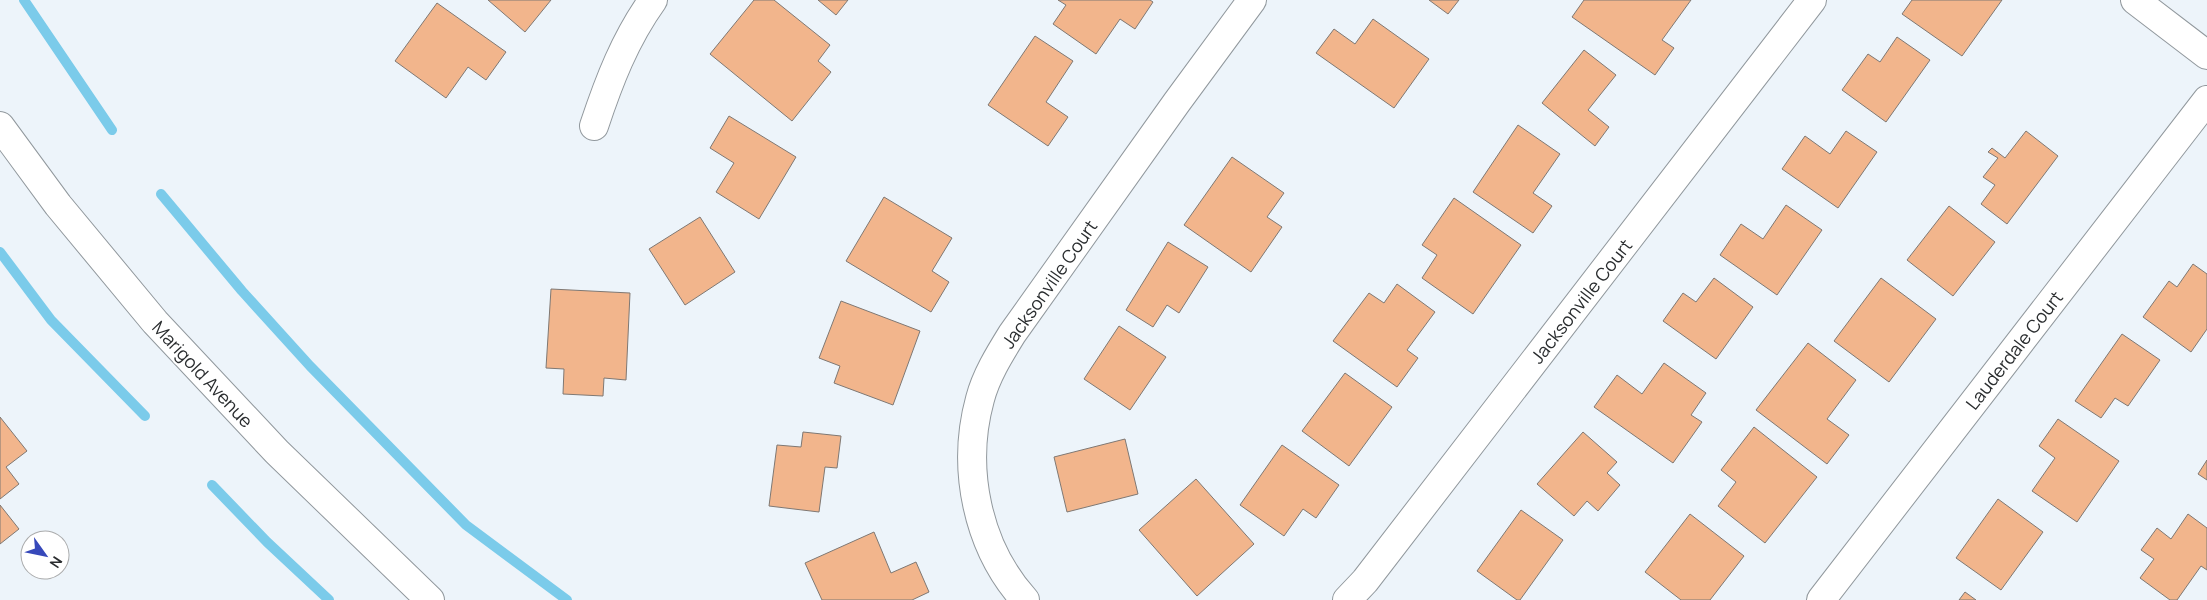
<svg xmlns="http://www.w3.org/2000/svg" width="2207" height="600" viewBox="0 0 2207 600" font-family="Manrope,sans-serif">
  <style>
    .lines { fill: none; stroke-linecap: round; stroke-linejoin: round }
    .stream { stroke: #7bcbea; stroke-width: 10 }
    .building { fill: #f2b58c; stroke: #7f7873 }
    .minor-casing { stroke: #91989d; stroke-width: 30 }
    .major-casing { stroke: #91989d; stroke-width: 30 }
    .minor { stroke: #fff; stroke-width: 28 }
    .major { stroke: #fff; stroke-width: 28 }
    .labels { text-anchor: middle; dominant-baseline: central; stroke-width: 4; stroke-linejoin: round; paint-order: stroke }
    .street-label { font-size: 18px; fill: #2a2d2f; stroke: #fff }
  </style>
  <rect width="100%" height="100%" fill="#edf4fa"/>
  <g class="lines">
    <g class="stream">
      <path d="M24 0 112 130"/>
      <path d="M161 194 242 291 310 366 466 525 567 600"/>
      <path d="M0 252 51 320 145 416"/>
      <path d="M212 485 267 542 329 600"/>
    </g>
  </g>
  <g class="building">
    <path d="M488 0H551L525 32Z"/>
    <path d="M754 0H774L830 45 818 61 831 72 792 121 710 54Z"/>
    <path d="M818 0H848L836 15Z"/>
    <path d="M1058 0H1150L1153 2 1135 29 1120 19 1096 54 1053 24 1066 5Z"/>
    <path d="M1429 0H1459L1448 14Z"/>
    <path d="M1584 0H1691L1662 40 1674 48 1655 75 1572 17Z"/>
    <path d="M1912 0H2002L1962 56 1902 14Z"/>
    <path d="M437 3 506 52 486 80 468 67 446 98 395 61Z"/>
    <path d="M1373 19 1429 59 1394 108 1316 53 1334 29 1355 44Z"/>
    <path d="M1035 36 1073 61 1046 102 1068 117 1048 146 988 105Z"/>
    <path d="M1897 37 1930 60 1886 122 1842 90 1868 54 1880 62Z"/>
    <path d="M1584 50 1616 75 1588 110 1609 127 1595 146 1542 103Z"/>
    <path d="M729 116 796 157 759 219 716 192 734 163 710 148Z"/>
    <path d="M1518 125 1560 154 1533 193 1552 206 1533 233 1473 192Z"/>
    <path d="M1846 131 1877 152 1838 208 1782 169 1805 136 1830 154Z"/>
    <path d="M2026 131 2058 156 2007 224 1981 204 1995 185 1983 177 1998 158 1988 152 1992 148 2005 158Z"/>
    <path d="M1232 157 1284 193 1267 217 1282 227 1251 272 1184 225Z"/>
    <path d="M884 197 952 238 932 271 949 282 931 312 846 261Z"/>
    <path d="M1454 198 1521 245 1473 314 1422 278 1437 255 1422 245Z"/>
    <path d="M1786 205 1822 230 1777 295 1720 255 1741 224 1763 239Z"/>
    <path d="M1949 206 1995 242 1953 296 1907 260Z"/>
    <path d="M700 217 735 272 685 305 649 249Z"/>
    <path d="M1168 242 1208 267 1179 313 1167 305 1153 327 1126 310Z"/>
    <path d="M2193 264 2207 274V329L2191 352 2143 317 2169 281 2177 287Z"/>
    <path d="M1714 278 1753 307 1716 359 1663 321 1683 293 1696 302Z"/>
    <path d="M1881 278 1936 319 1889 382 1834 341Z"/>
    <path d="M1397 284 1435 312 1407 350 1418 358 1397 387 1333 341 1369 293 1384 303Z"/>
    <path d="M551 289 630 293 626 380 604 378 603 396 563 394 564 369 546 368Z"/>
    <path d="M841 301 920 331 893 405 834 383 840 366 819 358Z"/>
    <path d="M1119 326 1166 357 1130 410 1084 379Z"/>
    <path d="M2122 334 2160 360 2128 406 2115 398 2101 418 2075 401Z"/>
    <path d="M1808 343 1856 380 1827 419 1849 435 1827 464 1756 410Z"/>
    <path d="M1664 363 1706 393 1691 415 1702 422 1673 463 1594 407 1617 375 1642 394Z"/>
    <path d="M1345 373 1392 407 1349 466 1302 431Z"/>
    <path d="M0 417 27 451 6 467 19 484 0 499Z"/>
    <path d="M2058 419 2119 461 2077 522 2032 491 2055 458 2039 446Z"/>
    <path d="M1754 427 1817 477 1765 543 1718 506 1736 482 1721 470Z"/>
    <path d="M803 432 841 436 837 468 825 467 819 512 769 506 777 445 801 447Z"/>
    <path d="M1583 432 1617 462 1607 473 1620 485 1598 511 1587 501 1574 516 1537 484Z"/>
    <path d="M1125 439 1138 494 1067 512 1054 457Z"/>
    <path d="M1282 445 1339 485 1316 518 1303 509 1284 536 1240 505Z"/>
    <path d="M2207 460V480L2198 474Z"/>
    <path d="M1196 479 1254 544 1197 596 1139 530Z"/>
    <path d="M1998 499 2043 532 2001 590 1956 558Z"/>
    <path d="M0 505 19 529 0 544Z"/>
    <path d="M1521 510 1563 540 1520 600H1517L1477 571Z"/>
    <path d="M1690 514 1744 556 1710 600H1681L1645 572Z"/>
    <path d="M2188 514 2207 528V570L2201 566 2177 600H2170L2140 578 2154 559 2141 550 2157 528 2171 539Z"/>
    <path d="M874 532 891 573 916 562 929 592 912 600H822L805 563Z"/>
    <path d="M1965 592 1976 600H1959Z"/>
  </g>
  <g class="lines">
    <defs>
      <g id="minor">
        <path d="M2135 0 2207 55"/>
        <path d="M594 126C609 81 625 39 653 0"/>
        <path d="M1025 600C977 547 961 468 980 399 986 376 999 355 1012 334L1177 102 1252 0"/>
        <path d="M1347 600 1365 581 1812 0"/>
        <path d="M1821 600 2207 100"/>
      </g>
      <path id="major" d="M0 126 58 205 155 322 277 452 430 600"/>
    </defs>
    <use href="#minor" class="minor-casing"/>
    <use href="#major" class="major-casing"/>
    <use href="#minor" class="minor"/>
    <use href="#major" class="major"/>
  </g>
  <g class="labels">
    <g class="street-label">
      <text transform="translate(1049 284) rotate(-55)">Jacksonville Court</text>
      <text transform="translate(1581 301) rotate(-52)">Jacksonville Court</text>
      <text transform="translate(2014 350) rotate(-52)">Lauderdale Court</text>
      <text transform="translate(203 374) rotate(47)">Marigold Avenue</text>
    </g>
  </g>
  <g transform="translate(45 555) rotate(123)"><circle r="24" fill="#ffffff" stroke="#aaabac"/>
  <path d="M0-4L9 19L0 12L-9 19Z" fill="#3648ba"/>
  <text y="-8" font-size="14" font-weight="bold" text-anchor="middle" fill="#2a2d2f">N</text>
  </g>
</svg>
